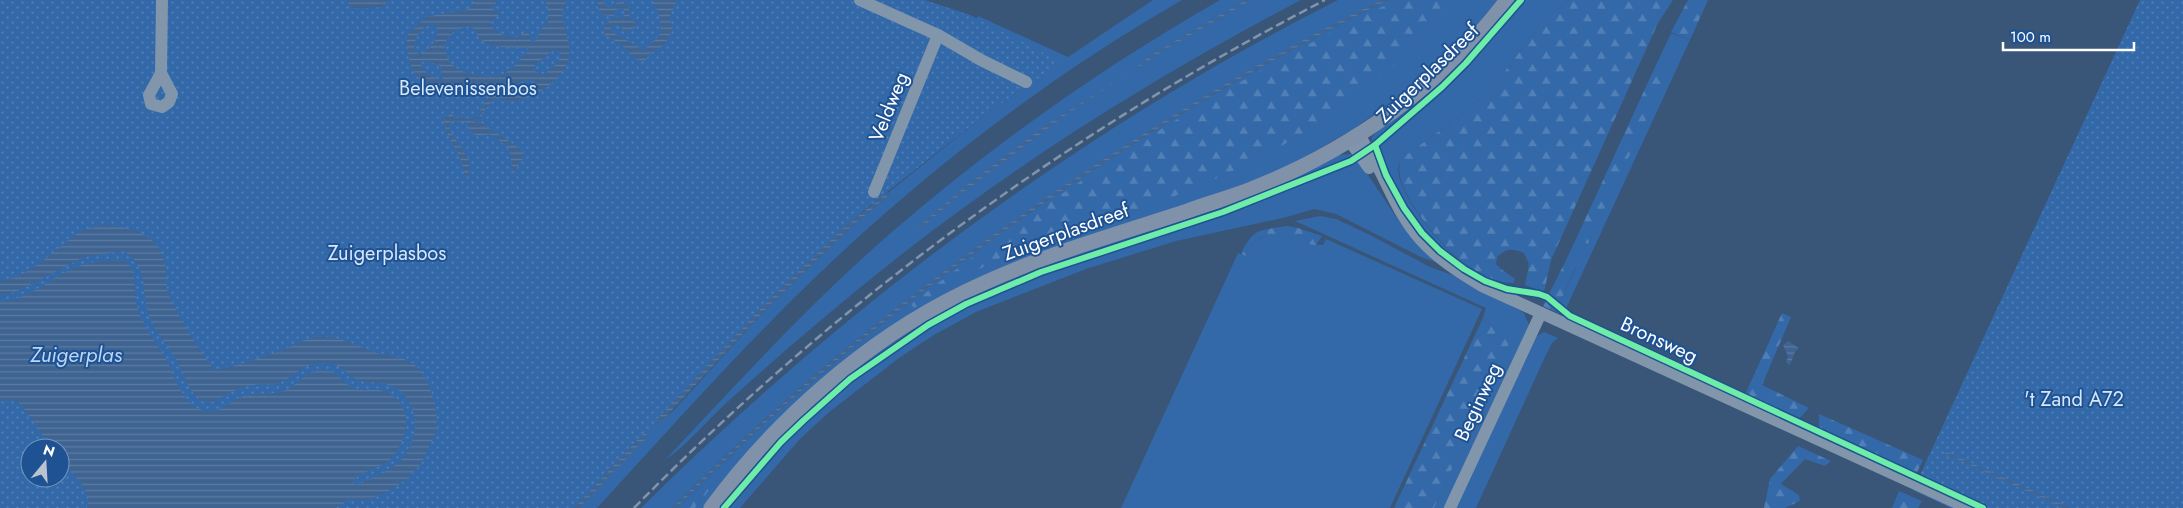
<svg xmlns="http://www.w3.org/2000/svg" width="2183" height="508" viewBox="0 0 2183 508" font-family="Jost,sans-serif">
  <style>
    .green { fill: #3369a9 }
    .forest { fill: url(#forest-firs) }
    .park { fill: url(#park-dots); fill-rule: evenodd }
    .water { fill: url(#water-rules); fill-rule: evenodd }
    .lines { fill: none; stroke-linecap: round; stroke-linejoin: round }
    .minor { stroke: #8195ab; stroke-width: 12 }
    .major { stroke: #8092aa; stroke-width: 15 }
    .rail { stroke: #8194ab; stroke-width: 2.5; stroke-dasharray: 9 4; stroke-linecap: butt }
    .cycleway-casing { stroke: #1e5293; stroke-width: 9 }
    .cycleway { stroke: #6deda7; stroke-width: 6 }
    .labels { text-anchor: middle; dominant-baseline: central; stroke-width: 4; stroke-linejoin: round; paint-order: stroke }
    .street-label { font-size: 20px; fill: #fff; stroke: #1e5293 }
    .park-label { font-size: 20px; fill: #d6e7fa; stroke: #1e5293 }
    .water-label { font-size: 21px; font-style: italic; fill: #bcd6f5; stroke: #1e5293 }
  </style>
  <defs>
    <pattern id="forest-firs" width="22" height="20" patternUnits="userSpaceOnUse" patternTransform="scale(1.25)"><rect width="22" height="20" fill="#3369a9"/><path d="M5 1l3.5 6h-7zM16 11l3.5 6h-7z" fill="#5280b6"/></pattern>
    <pattern id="park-dots" width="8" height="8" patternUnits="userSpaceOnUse" patternTransform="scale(1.25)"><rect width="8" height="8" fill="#3369a9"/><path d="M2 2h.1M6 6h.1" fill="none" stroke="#5280b6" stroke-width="1.8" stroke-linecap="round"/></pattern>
    <pattern id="water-rules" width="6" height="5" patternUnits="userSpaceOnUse" patternTransform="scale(1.25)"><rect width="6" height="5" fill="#3f6491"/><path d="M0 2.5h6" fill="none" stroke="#5c7ba2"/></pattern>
  </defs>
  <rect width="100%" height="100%" fill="#395578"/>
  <g class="green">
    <path d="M1153 0H1182C1053 74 931 167 823 270 744 345 671 428 597 508H579L646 436H641L574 508H569L819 236 864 211 840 231 762 307 659 417 656 420 658 423 674 410 766 309 851 227 887 197 889 192 986 114 1035 80 968 38 978 16 1068 57Z"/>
    <path d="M1220 0H1301C1148 80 1001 173 867 282 818 322 770 363 723 406 709 419 680 452 666 459 739 381 812 301 893 231 994 144 1104 66 1220 0Z"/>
    <path d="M1338 0H1382C1121 134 879 299 672 508H641C847 304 1079 131 1338 0Z"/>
    <path d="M1389 0H1501L1463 40 1408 90 1352 130 1319 149 1260 181 1087 239 878 339 705 508H695L735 456 734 454 679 508H676C817 367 974 244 1143 138 1222 88 1305 40 1389 0Z"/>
    <path d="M1513 0H1517L1459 68 1371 145 1372 137 1377 131Z"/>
    <path d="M1524 0H1571L1545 18 1496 83 1463 114 1402 158C1400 161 1398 165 1398 169 1400 198 1438 241 1459 260 1469 268 1481 274 1493 279V283C1427 251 1406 213 1378 149L1395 129 1470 63Z"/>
    <path d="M1671 33 1690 40 1563 315 1556 312 1576 267 1565 262 1576 239 1588 244 1667 73 1655 67Z"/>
    <path d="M1350 154 1355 156C1343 163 1331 164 1319 169 1301 176 1283 187 1264 195 1222 211 1178 223 1135 237 1087 252 1038 268 993 289 885 339 795 415 721 508H717L755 463 812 404 868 358 952 305 1008 278 1339 155Z"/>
    <path d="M1358 160 1401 224 1441 264 1421 257 1336 214 1314 209 1287 217 1176 241 1086 269 976 312 934 335 899 358 828 413 799 440 740 508H727L770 457 820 407 872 365 943 319 999 291 1036 276 1079 260 1250 205Z"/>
    <path d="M1320 216 1336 219 1370 235 1430 267 1461 278 1524 313 1529 325 1448 508H1434L1512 335 1482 320 1486 308 1295 221Z"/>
    <path d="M1282 233 1310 244 1323 245 1326 239 1482 309 1390 508H1121L1238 253 1246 256 1253 242 1270 234Z"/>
    <path d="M1544 332 1558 338 1552 343 1545 357 1476 508H1455L1537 336Z"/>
  </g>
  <g class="forest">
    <path d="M1396 0H1456C1428 32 1401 62 1368 88 1311 133 1244 169 1177 195 1148 207 1118 220 1088 228 1065 235 1042 239 1019 249 982 265 949 288 914 308L911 304C1062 186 1224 83 1396 0Z"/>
    <path d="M1571 0H1673L1658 23 1551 260 1544 292 1525 285 1529 264 1524 253C1513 248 1506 248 1497 257L1496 264 1501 269 1515 279 1513 283C1495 283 1475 273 1461 261 1441 245 1386 183 1402 158L1463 114 1496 83 1545 18Z"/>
    <path d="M1688 0H1708L1690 40 1671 32Z"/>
    <path d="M1655 67 1668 73 1588 244 1576 239Z"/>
    <path d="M1287 226 1298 228 1322 236 1316 245C1288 242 1286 223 1253 242L1246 256 1241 254C1254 227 1259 231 1287 226Z"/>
    <path d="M1565 262 1576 266 1556 312 1543 306Z"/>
    <path d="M1782 313 1791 317 1762 385 1809 408 1797 421 1744 397Z"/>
    <path d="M1482 320 1513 335 1434 508H1394Z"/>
    <path d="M1819 414 1923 460 1916 475 1819 431Z"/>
    <path d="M1798 446 1831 461 1825 466 1805 459 1781 484 1799 495 1800 501 1785 508H1764L1770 479Z"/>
    <path d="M734 454 736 456 695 508H679Z"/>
    <path d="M1899 491 1922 501 1918 508H1892Z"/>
  </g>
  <g class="park">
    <path d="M0 0H925L970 15 1062 62 986 114 854 218 762 307 659 417 657 422 641 436 574 508H0ZM30 448H60V478H30Z"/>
    <path d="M2140 0H2183V508H1951L1913 490Z"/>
  </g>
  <g class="water">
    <path d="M347 0H389L382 7 352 9Z"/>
    <path d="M475 0H498L493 6 494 11 500 13 495 19 489 22 493 24V29L504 36H512L516 38 525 32 529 33 531 42H533L537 39 540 30 548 23V5L545 2V0H567C555 21 572 35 569 56 566 79 533 101 511 101 506 101 500 98 496 97L482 113V118L471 121 473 123 480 122C494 133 510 140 523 152V158L512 176 513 170 509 147 490 134 478 136 472 133 466 122 451 121 449 125 450 131 469 160V175H464C465 157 445 138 443 119L451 114C456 120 472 119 480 116L481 108 489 97C441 89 408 99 407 36L426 17 470 9ZM432 23 438 29C438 38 429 53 419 54L414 49C414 38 422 26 432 23ZM470 26 477 32V35C487 50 511 47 528 48V51C520 58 514 70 503 74 493 78 486 77 476 75 454 70 448 66 444 43L455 30ZM554 49 561 54 558 62 544 75 534 71V66ZM425 60 440 66 443 80C432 77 424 74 421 63ZM532 79 536 82C528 89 521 92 510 89L514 84Z"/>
    <path d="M598 0H604L605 6 612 8 619 0 624 4H628L630 19 636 23 635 28 626 31 616 24 611 27V30C619 40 633 40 643 51L660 35C661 24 660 12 653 3L655 0H681L676 2 669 18 673 28C668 40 664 49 650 53L645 61 635 59 623 46 604 34 605 25 612 18 618 17 627 21 623 17 625 13 623 8 615 10 614 16 603 15 598 8Z"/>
    <path d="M1246 0H1251L1166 49 1067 114 958 196 926 224 920 228 918 227 967 185 1049 123 1131 72 1151 55Z"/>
    <path d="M1382 0H1389C1305 40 1222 88 1143 138 974 244 817 367 676 508H672C813 366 971 243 1140 136 1218 87 1299 40 1382 0Z"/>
    <path d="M887 192 889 193 887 197 851 227 766 309 662 421 657 422 659 417 762 307 840 231Z"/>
    <path d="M106 225C132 227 159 234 165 264 167 275 165 287 170 298 182 323 198 348 214 370 232 368 271 355 287 348 297 344 308 337 319 337 339 336 356 345 374 352 385 356 400 356 410 362 428 370 440 411 436 430 433 439 428 449 424 458 415 478 371 508 349 498L336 508H87C94 483 60 471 60 448H52L19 402 14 400 0 401V302C37 298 55 271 86 264 96 261 110 260 121 260 139 264 133 292 137 306 141 325 152 337 162 352 173 369 178 395 195 407 200 410 208 412 213 411 225 409 233 399 244 396 259 392 275 396 288 389 298 383 305 373 317 371 335 367 340 380 353 388 359 392 371 389 379 390 397 393 410 411 405 429 403 440 397 455 387 462 379 469 356 472 353 483L356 485C372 478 389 472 402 459 421 439 419 404 397 389 382 379 367 385 356 379 344 373 342 363 323 363 305 362 295 377 279 383 271 386 261 383 252 385 237 388 224 396 211 403L198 399C188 389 183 371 176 359 168 345 157 335 151 320 141 297 149 265 124 251L84 257 22 289 12 293 0 294V280C22 282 59 248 76 234L86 229Z"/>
    <path d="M1788 341 1799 348 1795 352 1790 365 1786 363 1788 356 1783 345Z"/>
    <path d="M644 433 647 435 645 439 579 508H574Z"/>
    <path d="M1947 452 2071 508H2064L1944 453Z"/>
  </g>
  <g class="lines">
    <g class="minor">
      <path d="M860 0 938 35 981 60 1026 82"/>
      <path d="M161 73 149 95 151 104 162 107 169 102 172 94 161 73 162 0"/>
      <path d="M1359 134C1367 150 1378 165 1385 181 1395 202 1405 222 1421 240 1438 259 1460 273 1482 286L1968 508"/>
      <path d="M1349 140 1369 168"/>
      <path d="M874 192 938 35"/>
      <path d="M1450 508 1541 313"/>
    </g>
    <path class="major" d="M711 508C774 422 866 340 963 293 1033 258 1111 236 1185 212 1206 204 1228 198 1249 190 1349 151 1442 86 1507 0"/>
    <path class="rail" d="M634 508C835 303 1069 132 1325 0"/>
    <defs>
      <g id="cycleway">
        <path d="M1375 145 1386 175 1404 208 1422 233 1440 251 1464 269 1485 281 1507 289 1539 294 1547 297 1570 316 1983 508"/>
        <path d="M724 508 781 442 804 420 850 379 928 325 966 304 1041 272 1223 212 1351 161 1375 145 1442 87 1466 63 1521 0"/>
      </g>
    </defs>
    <use href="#cycleway" class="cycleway-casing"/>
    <use href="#cycleway" class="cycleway"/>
  </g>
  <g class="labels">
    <g class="street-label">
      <text transform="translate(1428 73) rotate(-44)">Zuigerplasdreef</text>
      <text transform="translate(889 107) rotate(-68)">Veldweg</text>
      <text transform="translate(1066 232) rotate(-20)">Zuigerplasdreef</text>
      <text transform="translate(1659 340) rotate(25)">Bronsweg</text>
      <text transform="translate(1478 402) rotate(-65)">Beginweg</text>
    </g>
    <g class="park-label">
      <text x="468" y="88">Belevenissenbos</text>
      <text x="387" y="253">Zuigerplasbos</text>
      <text x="2074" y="399">'t Zand A72</text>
    </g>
    <g class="water-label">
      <text x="76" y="355">Zuigerplas</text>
    </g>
  </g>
  <g transform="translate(45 463) rotate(18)"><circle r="24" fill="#1e5293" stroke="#7897be"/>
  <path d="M0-4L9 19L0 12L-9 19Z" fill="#bac4d0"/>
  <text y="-8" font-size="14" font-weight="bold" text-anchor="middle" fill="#ffffff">N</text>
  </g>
  <path d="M2003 42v8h131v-8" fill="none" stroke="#ffffff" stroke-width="2.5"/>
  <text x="2010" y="42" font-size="15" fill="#ffffff" stroke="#1e5293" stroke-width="4" paint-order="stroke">100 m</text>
</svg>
